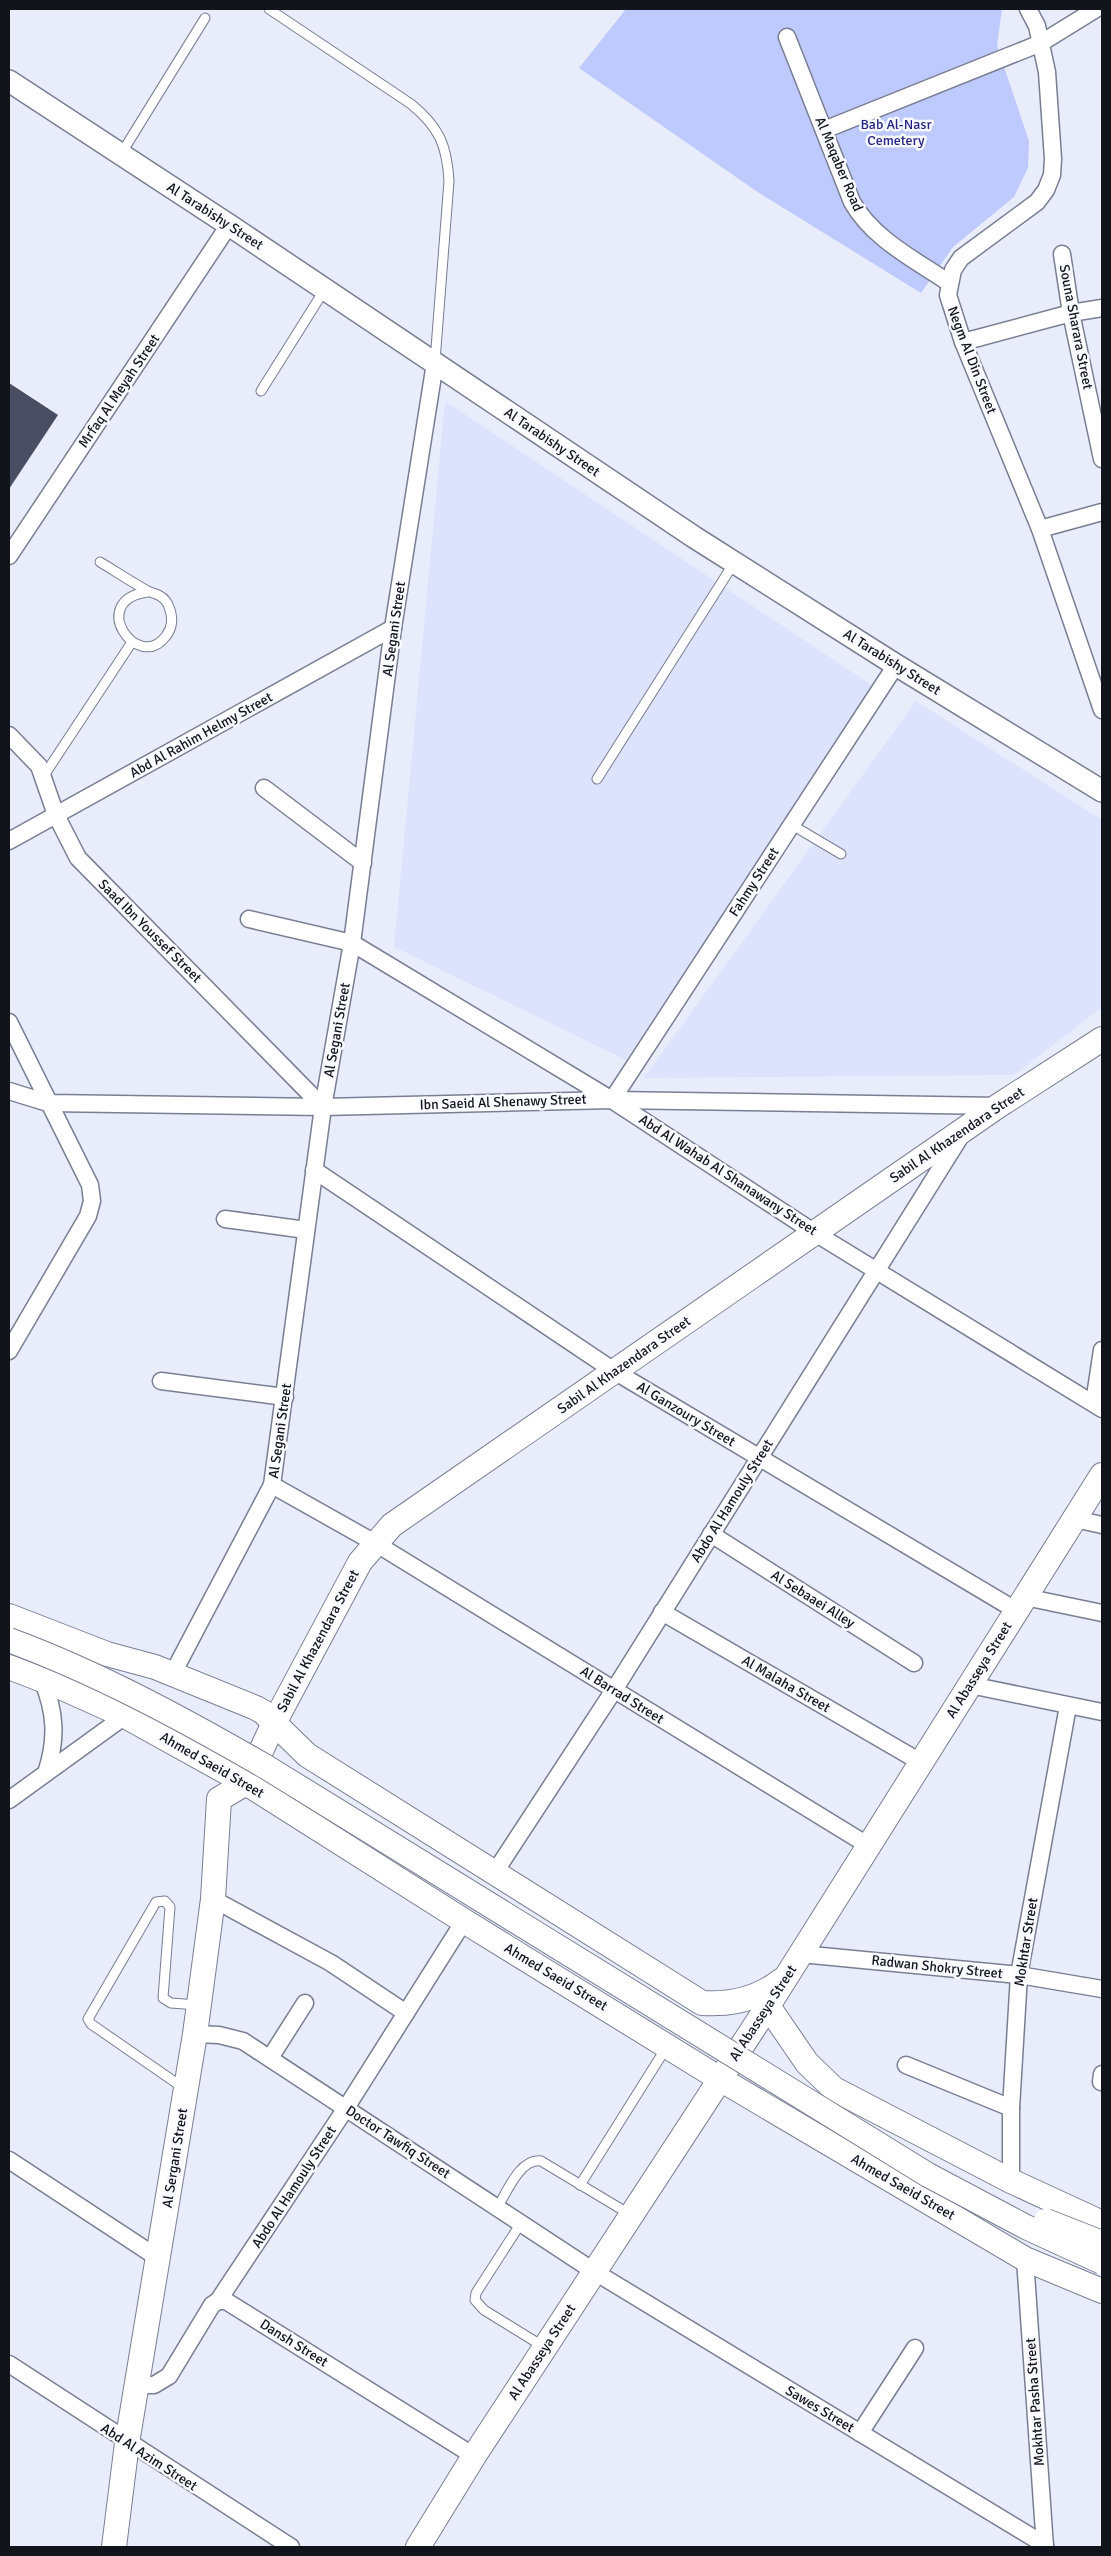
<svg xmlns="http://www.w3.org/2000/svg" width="1111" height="2556" viewBox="0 0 1111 2556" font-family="Signika,sans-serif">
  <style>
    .built { fill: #dde3fc }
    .green { fill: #becafe }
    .building { fill: #494e62 }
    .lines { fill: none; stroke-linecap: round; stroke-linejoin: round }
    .service-casing { stroke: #797e94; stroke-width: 11 }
    .minor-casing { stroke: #797e94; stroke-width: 19 }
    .tertiary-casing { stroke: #797e94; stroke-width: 24 }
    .secondary-casing { stroke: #797e94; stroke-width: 26 }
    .service { stroke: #fff; stroke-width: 9 }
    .minor { stroke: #fff; stroke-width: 16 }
    .tertiary { stroke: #fff; stroke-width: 21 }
    .secondary { stroke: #fff; stroke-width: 24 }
    .secondary-bridge-casing { stroke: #797e94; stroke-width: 26; stroke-linecap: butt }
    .secondary-bridge { stroke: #fff; stroke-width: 24 }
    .labels { text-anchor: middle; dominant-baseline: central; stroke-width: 5; stroke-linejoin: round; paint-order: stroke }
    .park-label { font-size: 14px; fill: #252587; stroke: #f9faff }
    .street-label { font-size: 14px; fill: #12141c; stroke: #f9faff }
  </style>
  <rect width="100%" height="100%" fill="#e9edfb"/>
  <g class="built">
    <path d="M445 401 876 688 626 1060 394 947Z"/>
    <path d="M916 701 1102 820V1007L1014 1075 644 1078Z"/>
  </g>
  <path class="green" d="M626 9H1002L997 46 1029 141 1028 168 1014 197 953 247 921 293 759 193 579 68Z"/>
  <path class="building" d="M9 383 58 415 9 489Z"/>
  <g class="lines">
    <defs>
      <g id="service">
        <path d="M269 9 411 104C439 127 447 145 449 181L435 361"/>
        <path d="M121 154 205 18"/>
        <path d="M261 391 325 289"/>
        <path d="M100 562C115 571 130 581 146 590 150 593 156 593 160 596 164 598 168 603 169 607 173 617 173 627 166 636 138 674 86 600 148 592"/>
        <path d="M43 777 132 642"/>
        <path d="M597 779 734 563"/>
        <path d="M792 825 841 854"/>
        <path d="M185 2089 91 2024 88 2019 156 1902 165 1901 170 1907 163 1998 171 2003 198 2005"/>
        <path d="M580 2185 666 2048"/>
        <path d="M497 2208C507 2192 520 2158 541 2161L631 2215"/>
        <path d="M521 2223 476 2293 475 2300 484 2310 544 2347"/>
      </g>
      <g id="minor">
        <path d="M1028 9 1037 26 1047 72 1053 159 1052 175 1046 190 1037 202 961 258 953 270 948 295 963 342 1040 529 1102 710"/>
        <path d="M787 37 852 202C873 239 914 259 949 283"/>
        <path d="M824 130 1041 43 1096 9"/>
        <path d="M1062 254 1071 313 1102 459"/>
        <path d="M963 342 1071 313 1102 308"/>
        <path d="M1040 529 1102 512"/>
        <path d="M9 556 229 225"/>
        <path d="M9 735 39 766 56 815 78 858 323 1107"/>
        <path d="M264 788 363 863"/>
        <path d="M9 841 393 628"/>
        <path d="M249 919 352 943 612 1100 815 1233 1102 1409"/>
        <path d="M9 1022 90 1185 92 1201 88 1216 9 1351"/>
        <path d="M9 1091 48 1103 323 1107 612 1100 998 1106"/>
        <path d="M612 1100 896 665"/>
        <path d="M314 1170 614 1371 1017 1611"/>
        <path d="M225 1219 306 1230"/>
        <path d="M161 1381 285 1397"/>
        <path d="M1094 1403 1102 1350"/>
        <path d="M272 1485 375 1543 869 1846"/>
        <path d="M1075 1519 1102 1525"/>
        <path d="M711 1534 914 1663"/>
        <path d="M1025 1597 1102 1613"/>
        <path d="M662 1612 910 1756"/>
        <path d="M172 1675 272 1485 323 1107 352 943 393 628 435 363"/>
        <path d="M42 1680C56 1712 57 1740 46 1773"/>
        <path d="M970 1685 1102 1712"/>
        <path d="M9 1800 125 1716"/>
        <path d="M495 1872 614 1690 962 1134"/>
        <path d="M213 1899 331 1963 406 2013"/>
        <path d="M801 1954 1019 1975 1102 1989"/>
        <path d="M195 2034 219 2035 243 2041 595 2272 1045 2545"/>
        <path d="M270 2058 305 2003"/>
        <path d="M906 2065 1011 2108"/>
        <path d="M1101 2082 1102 2074"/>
        <path d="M9 2160 158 2258"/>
        <path d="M1011 2181V2108L1019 1975 1068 1706"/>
        <path d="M1025 2259 1045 2547"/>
        <path d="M218 2301 346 2108 464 1921"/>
        <path d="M9 2364 291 2547"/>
        <path d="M137 2385H154L169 2376 212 2305 218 2301H226L474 2456"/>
        <path d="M860 2433 915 2348"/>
      </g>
      <path id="tertiary" d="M9 81 229 225 694 537 896 665 1102 791"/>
      <g id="secondary">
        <path d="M9 1616 107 1654 155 1667 256 1708 263 1712 307 1755 702 2003C731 2005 758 1999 782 1980"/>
        <path d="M9 1667 58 1686 125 1716 246 1783 464 1921 720 2079 1025 2259 1102 2291"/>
        <path d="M768 2006 807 2063 834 2089 1011 2181 1102 2223"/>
        <path d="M114 2547 127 2443 195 2034 213 1899 219 1799 246 1783 274 1723 360 1562 392 1525 998 1106 1102 1039"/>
        <path d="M418 2547 474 2456 768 2006 1102 1475"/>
      </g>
    </defs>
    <use href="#service" class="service-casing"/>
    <use href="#minor" class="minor-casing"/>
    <use href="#tertiary" class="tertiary-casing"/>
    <use href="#secondary" class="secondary-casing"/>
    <use href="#service" class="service"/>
    <use href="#minor" class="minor"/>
    <use href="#tertiary" class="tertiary"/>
    <use href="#secondary" class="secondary"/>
    <defs>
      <g id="secondary-bridge">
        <path d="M9 1640C98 1673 183 1719 266 1767L928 2175 1026 2227 1102 2262"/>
        <path d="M1046 2221 1102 2243"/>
      </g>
    </defs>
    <use href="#secondary-bridge" class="secondary-bridge-casing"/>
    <use href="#secondary-bridge" class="secondary-bridge"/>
  </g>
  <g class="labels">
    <g class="park-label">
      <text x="896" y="124">Bab Al-Nasr<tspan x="896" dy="16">Cemetery</tspan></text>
    </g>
    <g class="street-label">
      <text transform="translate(839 164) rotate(67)">Al Maqaber Road</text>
      <text transform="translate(215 216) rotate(33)">Al Tarabishy Street</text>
      <text transform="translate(1076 327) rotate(79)">Souna Sharara Street</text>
      <text transform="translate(972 360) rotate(69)">Negm Al Din Street</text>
      <text transform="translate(119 391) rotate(-56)">Mrfaq Al Meyah Street</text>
      <text transform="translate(552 442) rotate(34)">Al Tarabishy Street</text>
      <text transform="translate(394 629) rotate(-82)">Al Segani Street</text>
      <text transform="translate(892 662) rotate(32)">Al Tarabishy Street</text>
      <text transform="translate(201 735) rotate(-29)">Abd Al Rahim Helmy Street</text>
      <text transform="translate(754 882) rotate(-57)">Fahmy Street</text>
      <text transform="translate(150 931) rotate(45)">Saad Ibn Youssef Street</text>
      <text transform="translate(337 1030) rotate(-80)">Al Segani Street</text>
      <text transform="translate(503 1102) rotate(-2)">Ibn Saeid Al Shenawy Street</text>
      <text transform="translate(957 1135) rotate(-34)">Sabil Al Khazendara Street</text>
      <text transform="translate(728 1175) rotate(33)">Abd Al Wahab Al Shanawany Street</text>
      <text transform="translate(624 1365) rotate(-35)">Sabil Al Khazendara Street</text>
      <text transform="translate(686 1414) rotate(31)">Al Ganzoury Street</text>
      <text transform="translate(280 1431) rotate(-82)">Al Segani Street</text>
      <text transform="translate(732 1501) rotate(-58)">Abdo Al Hamouly Street</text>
      <text transform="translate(813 1599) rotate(32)">Al Sebaaei Alley</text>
      <text transform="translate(318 1641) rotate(-62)">Sabil Al Khazendara Street</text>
      <text transform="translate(979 1670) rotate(-58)">Al Abasseya Street</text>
      <text transform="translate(786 1684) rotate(30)">Al Malaha Street</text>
      <text transform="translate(622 1695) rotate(32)">Al Barrad Street</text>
      <text transform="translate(212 1765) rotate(30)">Ahmed Saeid Street</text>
      <text transform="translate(1026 1942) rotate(-81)">Mokhtar Street</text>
      <text transform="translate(937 1967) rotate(6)">Radwan Shokry Street</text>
      <text transform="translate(556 1977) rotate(31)">Ahmed Saeid Street</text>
      <text transform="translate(763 2013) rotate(-57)">Al Abasseya Street</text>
      <text transform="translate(398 2142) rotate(33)">Doctor Tawfiq Street</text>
      <text transform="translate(175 2158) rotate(-81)">Al Sergani Street</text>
      <text transform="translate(294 2187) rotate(-57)">Abdo Al Hamouly Street</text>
      <text transform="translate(903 2187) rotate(30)">Ahmed Saeid Street</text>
      <text transform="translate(294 2343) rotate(32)">Dansh Street</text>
      <text transform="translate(542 2352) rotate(-57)">Al Abasseya Street</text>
      <text transform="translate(1035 2402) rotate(-94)">Mokhtar Pasha Street</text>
      <text transform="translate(820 2409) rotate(31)">Sawes Street</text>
      <text transform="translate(149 2457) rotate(33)">Abd Al Azim Street</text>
    </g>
  </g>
  <rect width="1111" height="2556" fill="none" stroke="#12141c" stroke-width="20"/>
</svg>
